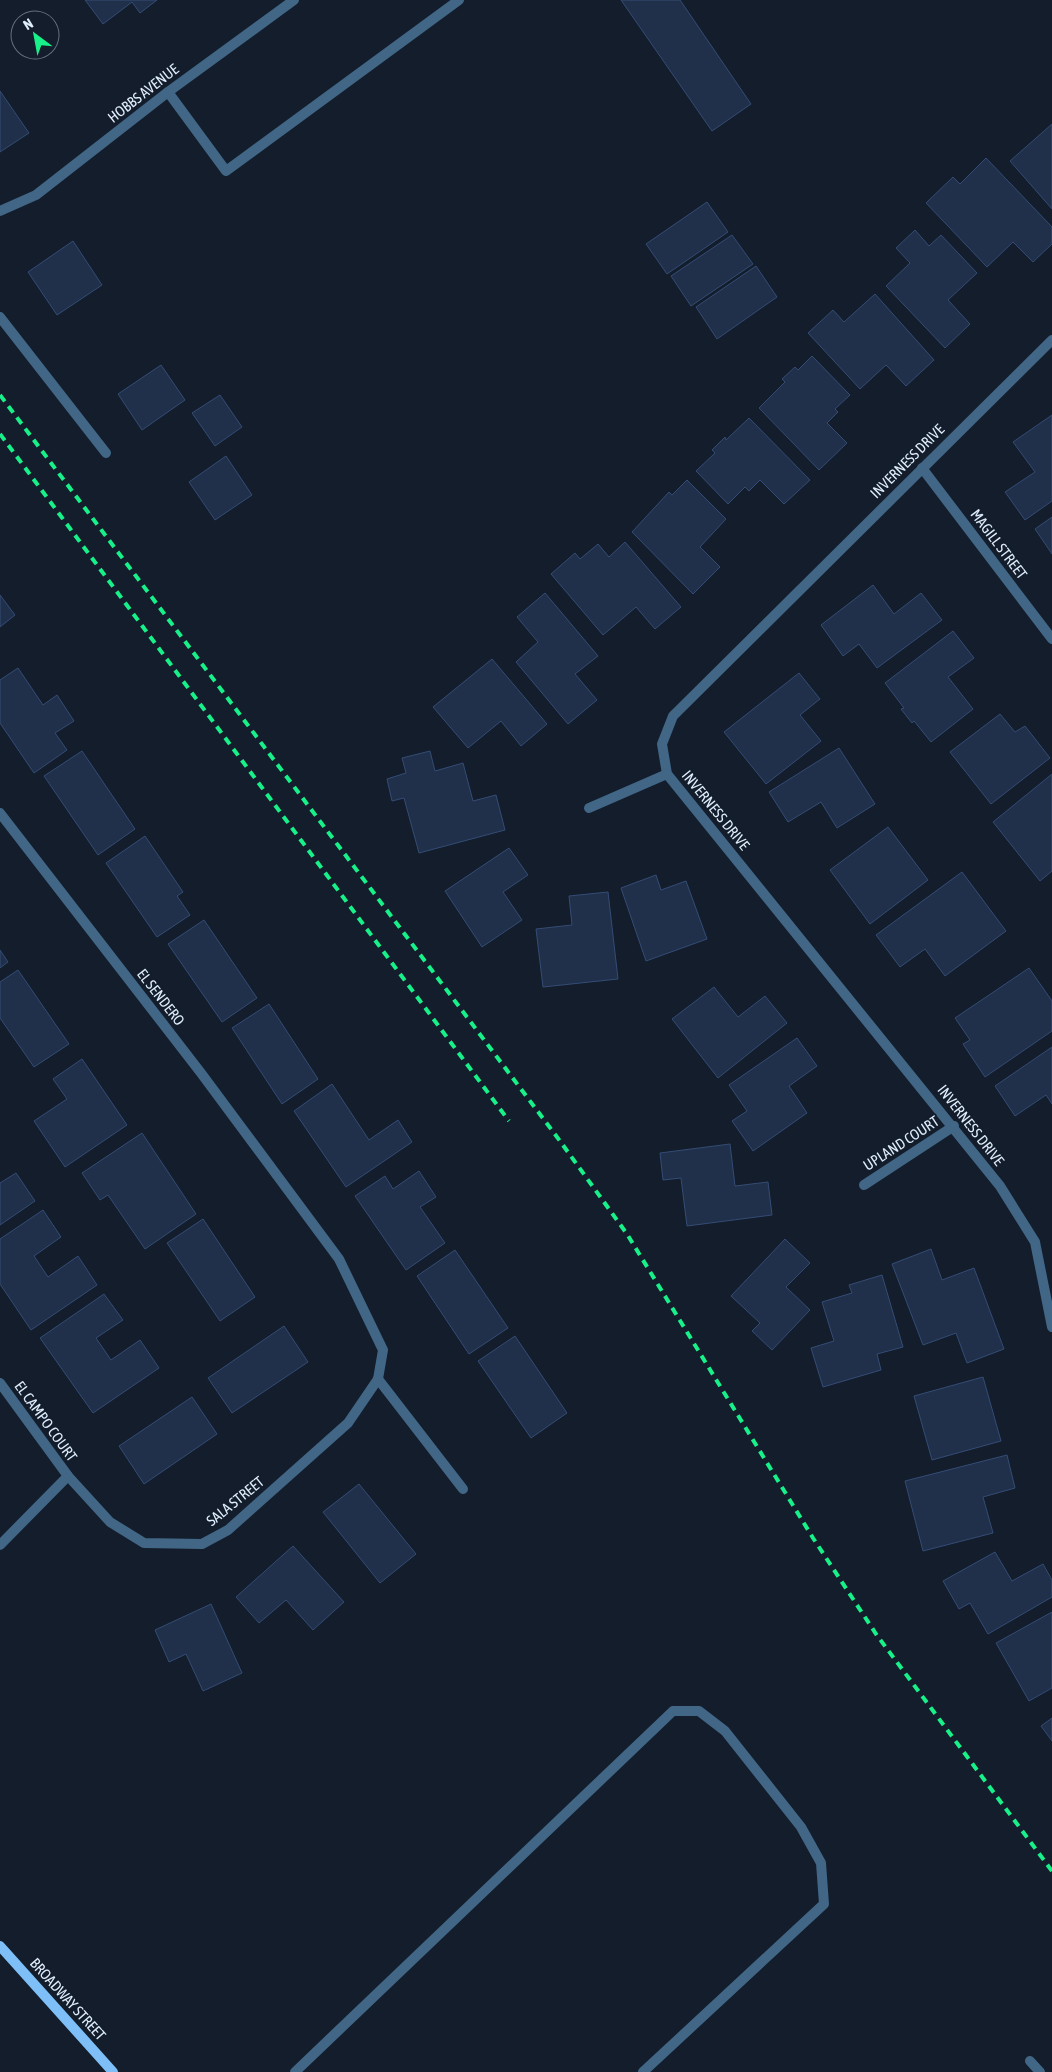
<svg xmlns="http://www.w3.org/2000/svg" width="1052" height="2072" viewBox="0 0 1052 2072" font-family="'Asap Condensed',sans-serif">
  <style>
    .building { fill: #20304b; stroke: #344c75 }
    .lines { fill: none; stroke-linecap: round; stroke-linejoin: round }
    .lane { stroke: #426686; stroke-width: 10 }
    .street { stroke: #426686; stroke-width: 10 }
    .secondary { stroke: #7dbff6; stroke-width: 10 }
    .rail { stroke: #18f08a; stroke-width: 4; stroke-dasharray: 8 6; stroke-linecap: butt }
    .labels { text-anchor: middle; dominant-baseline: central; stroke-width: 4; stroke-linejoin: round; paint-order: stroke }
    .street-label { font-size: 15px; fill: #dfedfd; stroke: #131d2b }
  </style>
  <rect width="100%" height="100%" fill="#131d2b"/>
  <g class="building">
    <path d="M85 0H157L140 13 132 2 103 24Z"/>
    <path d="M621 0H680L751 104 712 131Z"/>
    <path d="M0 91 29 133 0 152Z"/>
    <path d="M1052 124V209L1010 161Z"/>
    <path d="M986 158 1052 227V244L1033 262 1013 242 987 267 926 203 953 177 960 184Z"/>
    <path d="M707 202 728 232 667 274 646 244Z"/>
    <path d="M915 230 929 246 941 235 977 273 948 300 970 324 945 348 886 286 910 263 896 248Z"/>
    <path d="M732 235 753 264 691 306 671 276Z"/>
    <path d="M73 241 102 285 57 315 28 272Z"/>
    <path d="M756 266 777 297 717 339 696 307Z"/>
    <path d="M875 294 934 360 906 386 886 365 860 389 808 333 833 310 844 322Z"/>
    <path d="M812 356 850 395 835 409 838 412 827 423 847 443 819 470 759 408 785 382 782 379 795 367 798 370Z"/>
    <path d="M161 365 185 400 142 430 118 394Z"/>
    <path d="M220 395 242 427 215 446 192 413Z"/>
    <path d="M1052 415V501L1025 520 1005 492 1035 472 1013 442Z"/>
    <path d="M749 418 810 480 784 504 760 480 749 491 745 487 728 504 696 471 715 453 712 450 725 437 726 440Z"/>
    <path d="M226 456 252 495 215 520 189 482Z"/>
    <path d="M687 480 726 519 700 547 720 567 693 594 632 532 669 492 672 495Z"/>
    <path d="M1052 517V554L1035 529Z"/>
    <path d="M625 542 681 607 655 629 636 607 603 635 551 574 575 553 580 559 598 544 609 557Z"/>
    <path d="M873 585 894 614 921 593 942 620 877 668 859 644 843 656 821 625Z"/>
    <path d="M545 593 598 656 575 674 597 700 568 724 516 662 538 642 517 617Z"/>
    <path d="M0 595 15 615 0 627Z"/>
    <path d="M953 631 974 658 948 677 973 709 931 742 914 721 912 723 901 709 904 708 885 683Z"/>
    <path d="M492 659 547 724 521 746 501 721 468 748 433 707Z"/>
    <path d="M18 668 43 705 57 695 74 721 55 733 67 750 34 773 0 723V680Z"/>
    <path d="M799 673 820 699 800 715 821 741 766 784 724 732Z"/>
    <path d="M1000 714 1015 732 1025 726 1050 758 991 804 950 752Z"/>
    <path d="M839 748 875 804 837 828 821 802 788 822 769 792Z"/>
    <path d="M82 751 135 829 98 855 44 776Z"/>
    <path d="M430 751 435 771 463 763 473 801 496 795 505 830 419 853 404 798 392 801 387 779 406 773 402 758Z"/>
    <path d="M1052 774V871L1040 881 993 822Z"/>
    <path d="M888 827 928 880 870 924 830 870Z"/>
    <path d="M145 836 183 892 177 896 190 915 157 937 106 863Z"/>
    <path d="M509 848 528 875 503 892 522 920 482 947 445 891Z"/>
    <path d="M962 872 1006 931 945 976 925 949 900 967 876 935Z"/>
    <path d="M656 875 661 890 686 881 707 939 646 961 621 888Z"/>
    <path d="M608 892 618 979 543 987 536 929 572 925 569 896Z"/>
    <path d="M204 920 257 998 222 1022 168 944Z"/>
    <path d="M0 950 8 962 0 968Z"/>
    <path d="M1029 968 1052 1001V1031L985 1077 963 1044 970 1040 955 1018Z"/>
    <path d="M18 970 69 1044 34 1067 0 1018V982Z"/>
    <path d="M714 987 738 1017 765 996 787 1023 718 1078 672 1019Z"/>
    <path d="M269 1004 318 1079 282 1104 232 1028Z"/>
    <path d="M797 1038 817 1066 789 1086 807 1113 753 1151 732 1121 747 1111 729 1085Z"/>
    <path d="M1052 1047V1104L1046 1095 1015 1116 995 1086Z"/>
    <path d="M82 1059 127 1125 65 1167 34 1121 67 1099 53 1079Z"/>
    <path d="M332 1084 369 1140 398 1120 412 1142 346 1187 294 1111Z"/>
    <path d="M142 1133 196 1214 145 1249 108 1195 100 1200 82 1173Z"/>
    <path d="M730 1144 735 1186 768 1182 772 1215 687 1226 681 1178 663 1180 660 1153Z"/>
    <path d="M419 1171 436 1197 420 1207 445 1243 406 1270 355 1196 385 1176 393 1189Z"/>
    <path d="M16 1173 35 1201 0 1225V1183Z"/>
    <path d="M43 1210 61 1237 34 1256 48 1277 78 1256 97 1285 31 1330 0 1284V1239Z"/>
    <path d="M203 1219 255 1297 220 1321 167 1243Z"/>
    <path d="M785 1239 810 1263 786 1287 810 1310 772 1350 752 1331 760 1323 731 1296Z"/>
    <path d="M931 1249 942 1280 974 1268 1004 1349 967 1363 956 1333 923 1345 892 1264Z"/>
    <path d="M455 1250 508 1328 469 1354 417 1276Z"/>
    <path d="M882 1275 903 1347 877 1354 881 1370 823 1387 811 1348 834 1341 822 1302 852 1293 849 1285Z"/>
    <path d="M104 1294 123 1320 96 1338 111 1360 140 1340 159 1368 93 1413 40 1338Z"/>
    <path d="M284 1326 308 1362 232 1413 208 1378Z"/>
    <path d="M515 1336 567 1413 531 1438 478 1361Z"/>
    <path d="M983 1377 1001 1441 932 1460 914 1396Z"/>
    <path d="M192 1397 217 1434 144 1484 119 1446Z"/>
    <path d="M1007 1455 1015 1488 983 1497 993 1533 923 1551 905 1481Z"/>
    <path d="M359 1484 416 1554 380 1583 323 1512Z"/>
    <path d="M293 1546 344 1602 313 1630 286 1600 259 1623 236 1597Z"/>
    <path d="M995 1552 1012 1581 1043 1564 1052 1580V1597L988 1634 970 1603 959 1609 943 1581Z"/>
    <path d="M211 1604 242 1673 203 1691 186 1654 169 1662 155 1630Z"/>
    <path d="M1052 1612V1688L1029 1701 996 1643Z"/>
    <path d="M1052 1718V1741L1041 1726Z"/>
  </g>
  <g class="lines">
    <g class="lane">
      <path d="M168 92 226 171 459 0"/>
      <path d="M0 317 106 453"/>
      <path d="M1030 2061 1040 2072"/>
      <path d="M295 2072 673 1711H699L725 1731 801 1827 821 1863 824 1904 643 2072"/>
    </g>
    <g class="street">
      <path d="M0 211 36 195 168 92 294 0"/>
      <path d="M1052 340 673 716 662 744 667 774 1000 1186 1035 1242 1052 1327"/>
      <path d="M922 468 1052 639"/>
      <path d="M589 808 667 774"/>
      <path d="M0 813 201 1073 339 1259 383 1350 378 1379 348 1423 228 1530 202 1544 144 1543 110 1522 68 1476 0 1383"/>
      <path d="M864 1185 954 1126"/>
      <path d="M378 1379 463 1489"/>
      <path d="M0 1545 68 1476"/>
    </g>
    <path class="secondary" d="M0 1946 113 2072"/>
    <g class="rail">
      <path d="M0 395 560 1141 627 1234 813 1538 876 1634 1052 1871"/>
      <path d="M0 434 509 1121"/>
    </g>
  </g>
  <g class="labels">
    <g class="street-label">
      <text transform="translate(143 93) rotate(-38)">HOBBS AVENUE</text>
      <text transform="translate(907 461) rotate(-45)">INVERNESS DRIVE</text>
      <text transform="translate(999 544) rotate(53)">MAGILL STREET</text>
      <text transform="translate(716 810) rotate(51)">INVERNESS DRIVE</text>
      <text transform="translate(161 997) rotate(52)">EL SENDERO</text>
      <text transform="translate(971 1125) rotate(52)">INVERNESS DRIVE</text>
      <text transform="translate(901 1143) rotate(-33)">UPLAND COURT</text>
      <text transform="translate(46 1421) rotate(54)">EL CAMPO COURT</text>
      <text transform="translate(235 1501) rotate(-39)">SALA STREET</text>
      <text transform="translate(68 1999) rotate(48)">BROADWAY STREET</text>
    </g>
  </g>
  <g transform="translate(35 35) rotate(328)"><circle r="24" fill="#131d2b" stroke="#65707f"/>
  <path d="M0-4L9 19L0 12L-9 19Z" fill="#18f08a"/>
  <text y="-8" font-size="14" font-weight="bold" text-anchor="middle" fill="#dfedfd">N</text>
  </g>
</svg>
